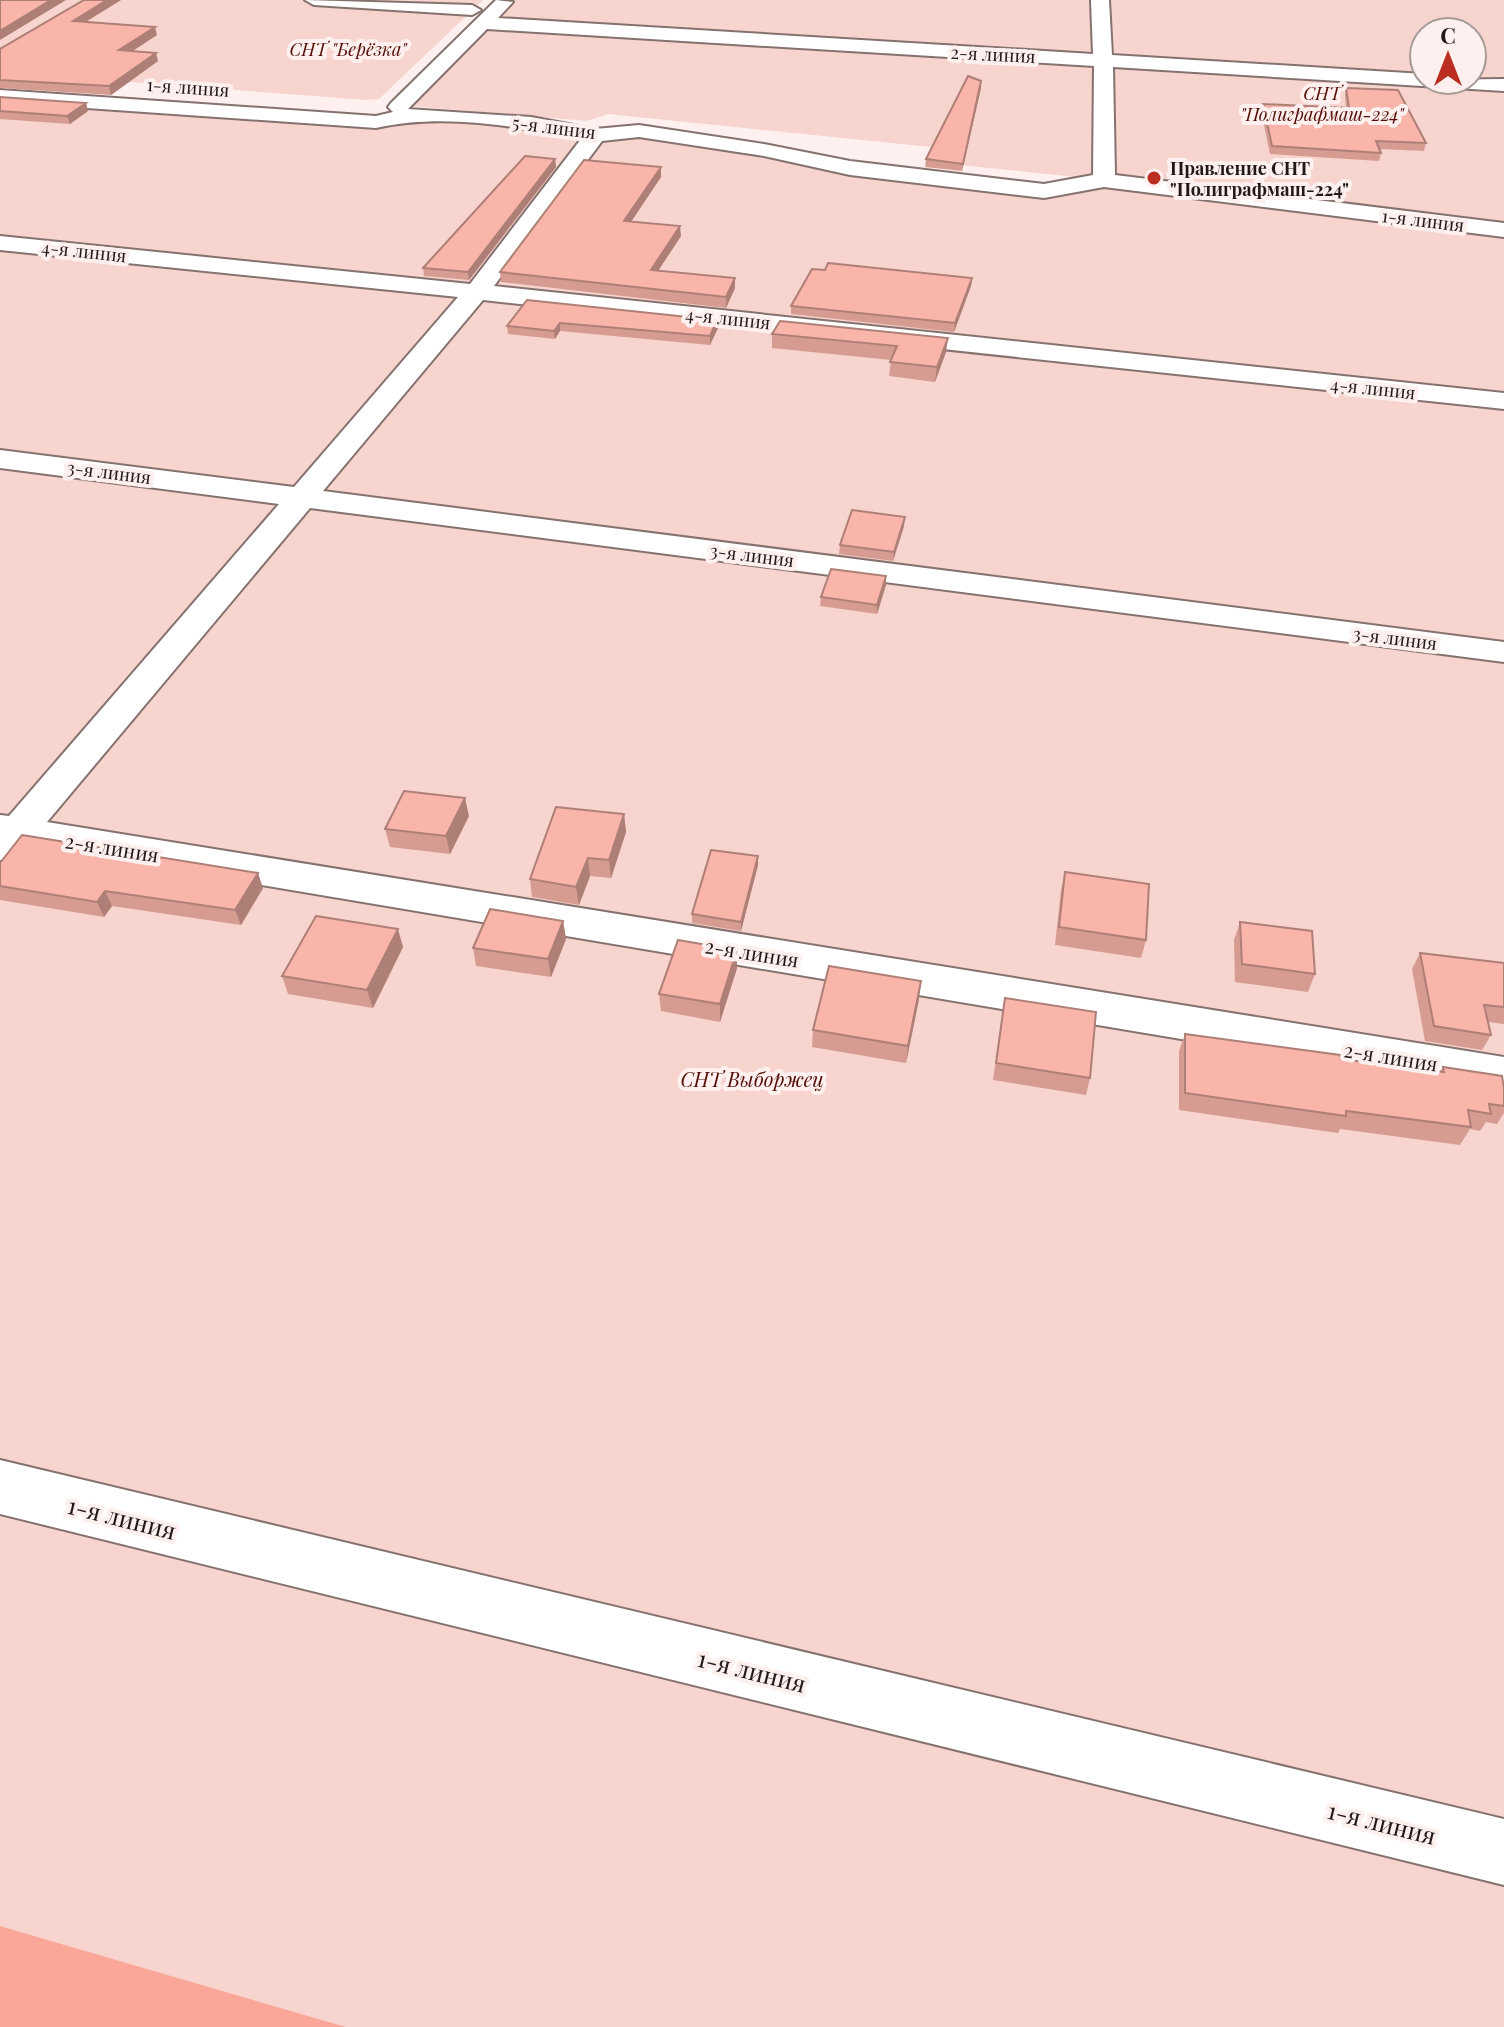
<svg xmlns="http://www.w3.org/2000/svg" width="1504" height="2027" viewBox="0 0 1504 2027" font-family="'Playfair Display',serif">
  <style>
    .green { fill: #f7d4cd; fill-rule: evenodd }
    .forest { fill: #faa698 }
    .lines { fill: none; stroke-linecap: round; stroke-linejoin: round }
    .minor-casing { stroke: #85726f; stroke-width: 4 }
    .minor { fill: #fff; fill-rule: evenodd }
    .wall { fill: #d69c91 }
    .shaded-wall { fill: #ae7f76 }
    .building { fill: #f9b5a9; stroke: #ae7f76; stroke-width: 2 }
    .poi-dot { fill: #bb2d20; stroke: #fdf0ee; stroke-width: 3 }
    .labels { text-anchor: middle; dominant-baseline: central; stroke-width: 8; stroke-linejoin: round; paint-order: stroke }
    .far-park-label { font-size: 18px; font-style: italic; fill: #550c06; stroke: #fdf0ee }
    .far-street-label { font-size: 18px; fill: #201918; stroke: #fdf0ee }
    .far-poi-label { font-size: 18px; font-weight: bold; fill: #201918; stroke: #fdf0ee; text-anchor: start }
    .street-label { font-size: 20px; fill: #201918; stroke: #fdf0ee }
    .park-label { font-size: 20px; font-style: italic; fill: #550c06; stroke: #fdf0ee }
    .near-street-label { font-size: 24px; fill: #201918; stroke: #fdf0ee }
  </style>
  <rect width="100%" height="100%" fill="#fdf0ee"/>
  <g class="green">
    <path d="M0 0H483L379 99 367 100 0 72Z"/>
    <path d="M506 0H1504V2027H346L0 1926V96L376 122 408 115 628 131 1044 191 1085 178 951 164 941 148 608 114 587 121 400 105ZM1424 32H1472V80H1424Z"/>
  </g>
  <path class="forest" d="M0 1926 346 2027H0Z"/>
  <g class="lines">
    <defs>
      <g id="minor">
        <path d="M305 0 472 5 481 10 472 15 314 5Z"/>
        <path d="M496 0 513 2 498 18 1093 54 1091 0H1109L1112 55 1424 74V80L1504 79V91L1113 67 1115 175 1504 223V237L1104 187 1044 198 850 175 764 156 639 137 602 141 494 286 1504 393V409L483 300 323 491 1504 642V662L310 508 47 822 1504 1057V1093L28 846 18 858 0 860V815L9 816 279 504 0 468V450L294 487 458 297 0 250V236L470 284 581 139C514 126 443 113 376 128L0 102V90L376 116 393 112 388 107 391 103ZM487 29 1094 66 1093 175 1044 184 850 161 764 144 639 125 595 129 531 117 408 109Z"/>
        <path d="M0 1460 1504 1819V1885L0 1514Z"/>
      </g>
    </defs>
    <use href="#minor" class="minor-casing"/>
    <use href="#minor" class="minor"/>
  </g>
  <g class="wall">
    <path d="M84 0H121L86 22 157 35 132 51 158 61 111 95 0 88V49Z"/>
    <path d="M981 88 962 171 925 167 926 159Z"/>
    <path d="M1346 88 1426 143 1424 151 1379 149 1381 153 1379 161 1270 154 1261 111 1263 104 1346 108 1345 95Z"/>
    <path d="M0 97 86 103 88 111 70 124 0 119Z"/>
    <path d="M555 159 556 167 469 280 424 276 423 268Z"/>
    <path d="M661 167V177L631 221 681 236 658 271 735 288 726 308 501 282 500 272Z"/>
    <path d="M972 278 971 286 954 332 791 314V306Z"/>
    <path d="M527 300 717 320 718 328 710 345 560 331 555 339 508 334 507 326Z"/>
    <path d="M780 321 946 352 935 382 889 376 891 360 772 348V334Z"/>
    <path d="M904 526 893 561 839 554 840 545Z"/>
    <path d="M886 585 877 614 820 606 821 597Z"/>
    <path d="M624 814 626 832 611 878 590 876 579 905 532 897 530 879Z"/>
    <path d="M469 816 450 854 390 847 385 829Z"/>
    <path d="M758 856V865L741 931 692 923V914Z"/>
    <path d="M0 863 263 888 241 925 112 906 104 917 0 900Z"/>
    <path d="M1065 872 1146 940 1141 958 1055 945 1061 890Z"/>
    <path d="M563 921 566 939 551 977 476 966 473 948Z"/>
    <path d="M1240 922 1315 974 1308 992 1235 982 1234 940Z"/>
    <path d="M403 947 373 1008 288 994 282 976Z"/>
    <path d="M1420 953 1504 963V1024L1488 1022 1491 1035 1482 1050 1425 1041 1412 969Z"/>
    <path d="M737 968 720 1022 661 1011 659 994Z"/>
    <path d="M1005 998 1090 1078 1086 1095 993 1080Z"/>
    <path d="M919 999 906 1063 812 1047 813 1030Z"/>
    <path d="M1185 1034 1341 1059 1440 1071 1443 1067 1504 1088V1113L1497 1124 1486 1122 1480 1131 1470 1129 1460 1145 1340 1129 1338 1133 1179 1110V1051Z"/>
  </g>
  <g class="shaded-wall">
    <path d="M51 0H66L0 40V31Z"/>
    <path d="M107 0H121L75 28 73 21Z"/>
    <path d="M155 27 157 35 122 58 119 50Z"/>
    <path d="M156 53 158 61 111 95 109 86Z"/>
    <path d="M981 81V88L962 171 963 164Z"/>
    <path d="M86 103 88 111 70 124 67 116Z"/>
    <path d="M555 159 556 167 469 280 468 272Z"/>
    <path d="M661 167V177L625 231 624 221Z"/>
    <path d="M680 226 681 236 652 280 651 270Z"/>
    <path d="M735 278V288L726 308V297Z"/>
    <path d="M972 278 971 286 954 332 955 323Z"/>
    <path d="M717 320 718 328 710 345V336Z"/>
    <path d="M560 323V331L555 339 554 331Z"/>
    <path d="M948 338 946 352 935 382 937 367Z"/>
    <path d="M905 517 904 526 893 561 894 552Z"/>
    <path d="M886 576V585L877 614V605Z"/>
    <path d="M465 798 469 816 450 854 446 836Z"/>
    <path d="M624 814 626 832 611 878 609 860Z"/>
    <path d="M758 856V865L741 931V922Z"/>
    <path d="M588 858 590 876 579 905 576 887Z"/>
    <path d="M258 873 263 888 241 925 235 910Z"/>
    <path d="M105 891 112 906 104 917 97 902Z"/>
    <path d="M563 921 566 939 551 977 548 959Z"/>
    <path d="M398 929 403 947 373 1008 367 990Z"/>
    <path d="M737 950V968L720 1022V1004Z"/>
    <path d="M921 981 919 999 906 1063 908 1046Z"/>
  </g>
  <g class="building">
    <path d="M0 0H51L0 31Z"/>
    <path d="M84 0H107L73 21 155 27 119 50 156 53 109 86 0 80V49Z"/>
    <path d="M968 76 981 81 963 164 926 159Z"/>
    <path d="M1346 88 1398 90 1426 143 1376 141 1381 153 1272 146 1263 104 1349 108Z"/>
    <path d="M0 97 86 103 67 116 0 111Z"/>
    <path d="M525 156 555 159 468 272 423 268Z"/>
    <path d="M584 160 661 167 624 221 680 226 651 270 735 278 726 297 500 272Z"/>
    <path d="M828 263 972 278 955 323 791 306 812 269 825 270Z"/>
    <path d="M527 300 717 320 710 336 560 323 554 331 507 326Z"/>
    <path d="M780 321 948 338 937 367 890 362 897 346 772 334Z"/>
    <path d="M852 510 905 517 894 552 840 545Z"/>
    <path d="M831 569 886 576 877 605 821 597Z"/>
    <path d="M404 791 465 798 446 836 385 829Z"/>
    <path d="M556 807 624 814 609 860 588 858 576 887 530 879Z"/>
    <path d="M22 835 258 873 235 910 105 891 97 902 0 886V863Z"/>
    <path d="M711 850 758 856 741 922 692 914Z"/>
    <path d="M1065 872 1149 884 1146 940 1059 927Z"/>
    <path d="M490 909 563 921 548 959 473 948Z"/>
    <path d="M316 916 398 929 367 990 282 976Z"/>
    <path d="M1240 922 1312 931 1315 974 1242 964Z"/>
    <path d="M678 940 737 950 720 1004 659 994Z"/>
    <path d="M1420 953 1504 963V1007L1484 1005 1491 1035 1434 1026Z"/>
    <path d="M829 966 921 981 908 1046 813 1030Z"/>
    <path d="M1005 998 1096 1012 1090 1078 996 1063Z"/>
    <path d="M1185 1034 1340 1055 1341 1059 1444 1072 1443 1067 1502 1076 1504 1088V1106L1489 1104 1491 1114 1468 1110 1471 1127 1346 1111V1116L1185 1093Z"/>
  </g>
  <circle class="poi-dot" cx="1154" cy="178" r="8"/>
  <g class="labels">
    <g class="far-park-label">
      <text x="348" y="49">СНТ "Берёзка"</text>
      <text x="1322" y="93">СНТ<tspan x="1322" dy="21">"Полиграфмаш-224"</tspan></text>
    </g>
    <g class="far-street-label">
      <text transform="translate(993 54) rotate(3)">2-я линия</text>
      <text transform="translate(188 87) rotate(4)">1-я линия</text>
      <text transform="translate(554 127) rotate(7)">5-я линия</text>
      <text transform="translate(1423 220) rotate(7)">1-я линия</text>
      <text transform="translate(84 251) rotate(6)">4-я линия</text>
      <text transform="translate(728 318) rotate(6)">4-я линия</text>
      <text transform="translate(1373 388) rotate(6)">4-я линия</text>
      <text transform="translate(109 472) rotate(7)">3-я линия</text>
      <text transform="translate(752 555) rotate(7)">3-я линия</text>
      <text transform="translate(1395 638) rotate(7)">3-я линия</text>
    </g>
    <g class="far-poi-label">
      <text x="1170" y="168">Правление СНТ<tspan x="1170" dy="21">"Полиграфмаш-224"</tspan></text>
    </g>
    <g class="street-label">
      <text transform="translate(112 847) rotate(9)">2-я линия</text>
      <text transform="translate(752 952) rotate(9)">2-я линия</text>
      <text transform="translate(1391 1056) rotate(9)">2-я линия</text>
    </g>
    <g class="park-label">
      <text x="752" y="1078">СНТ Выборжец</text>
    </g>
    <g class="near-street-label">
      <text transform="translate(122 1517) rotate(14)">1-я линия</text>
      <text transform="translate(752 1670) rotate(14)">1-я линия</text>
      <text transform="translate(1382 1822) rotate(14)">1-я линия</text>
    </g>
  </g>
  <g transform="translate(1448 56)"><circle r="38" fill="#fdf0ee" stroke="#a59a98" stroke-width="2"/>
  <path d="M0-6L14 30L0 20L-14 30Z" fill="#bb2d20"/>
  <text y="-12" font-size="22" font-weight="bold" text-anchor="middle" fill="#201918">С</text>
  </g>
</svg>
